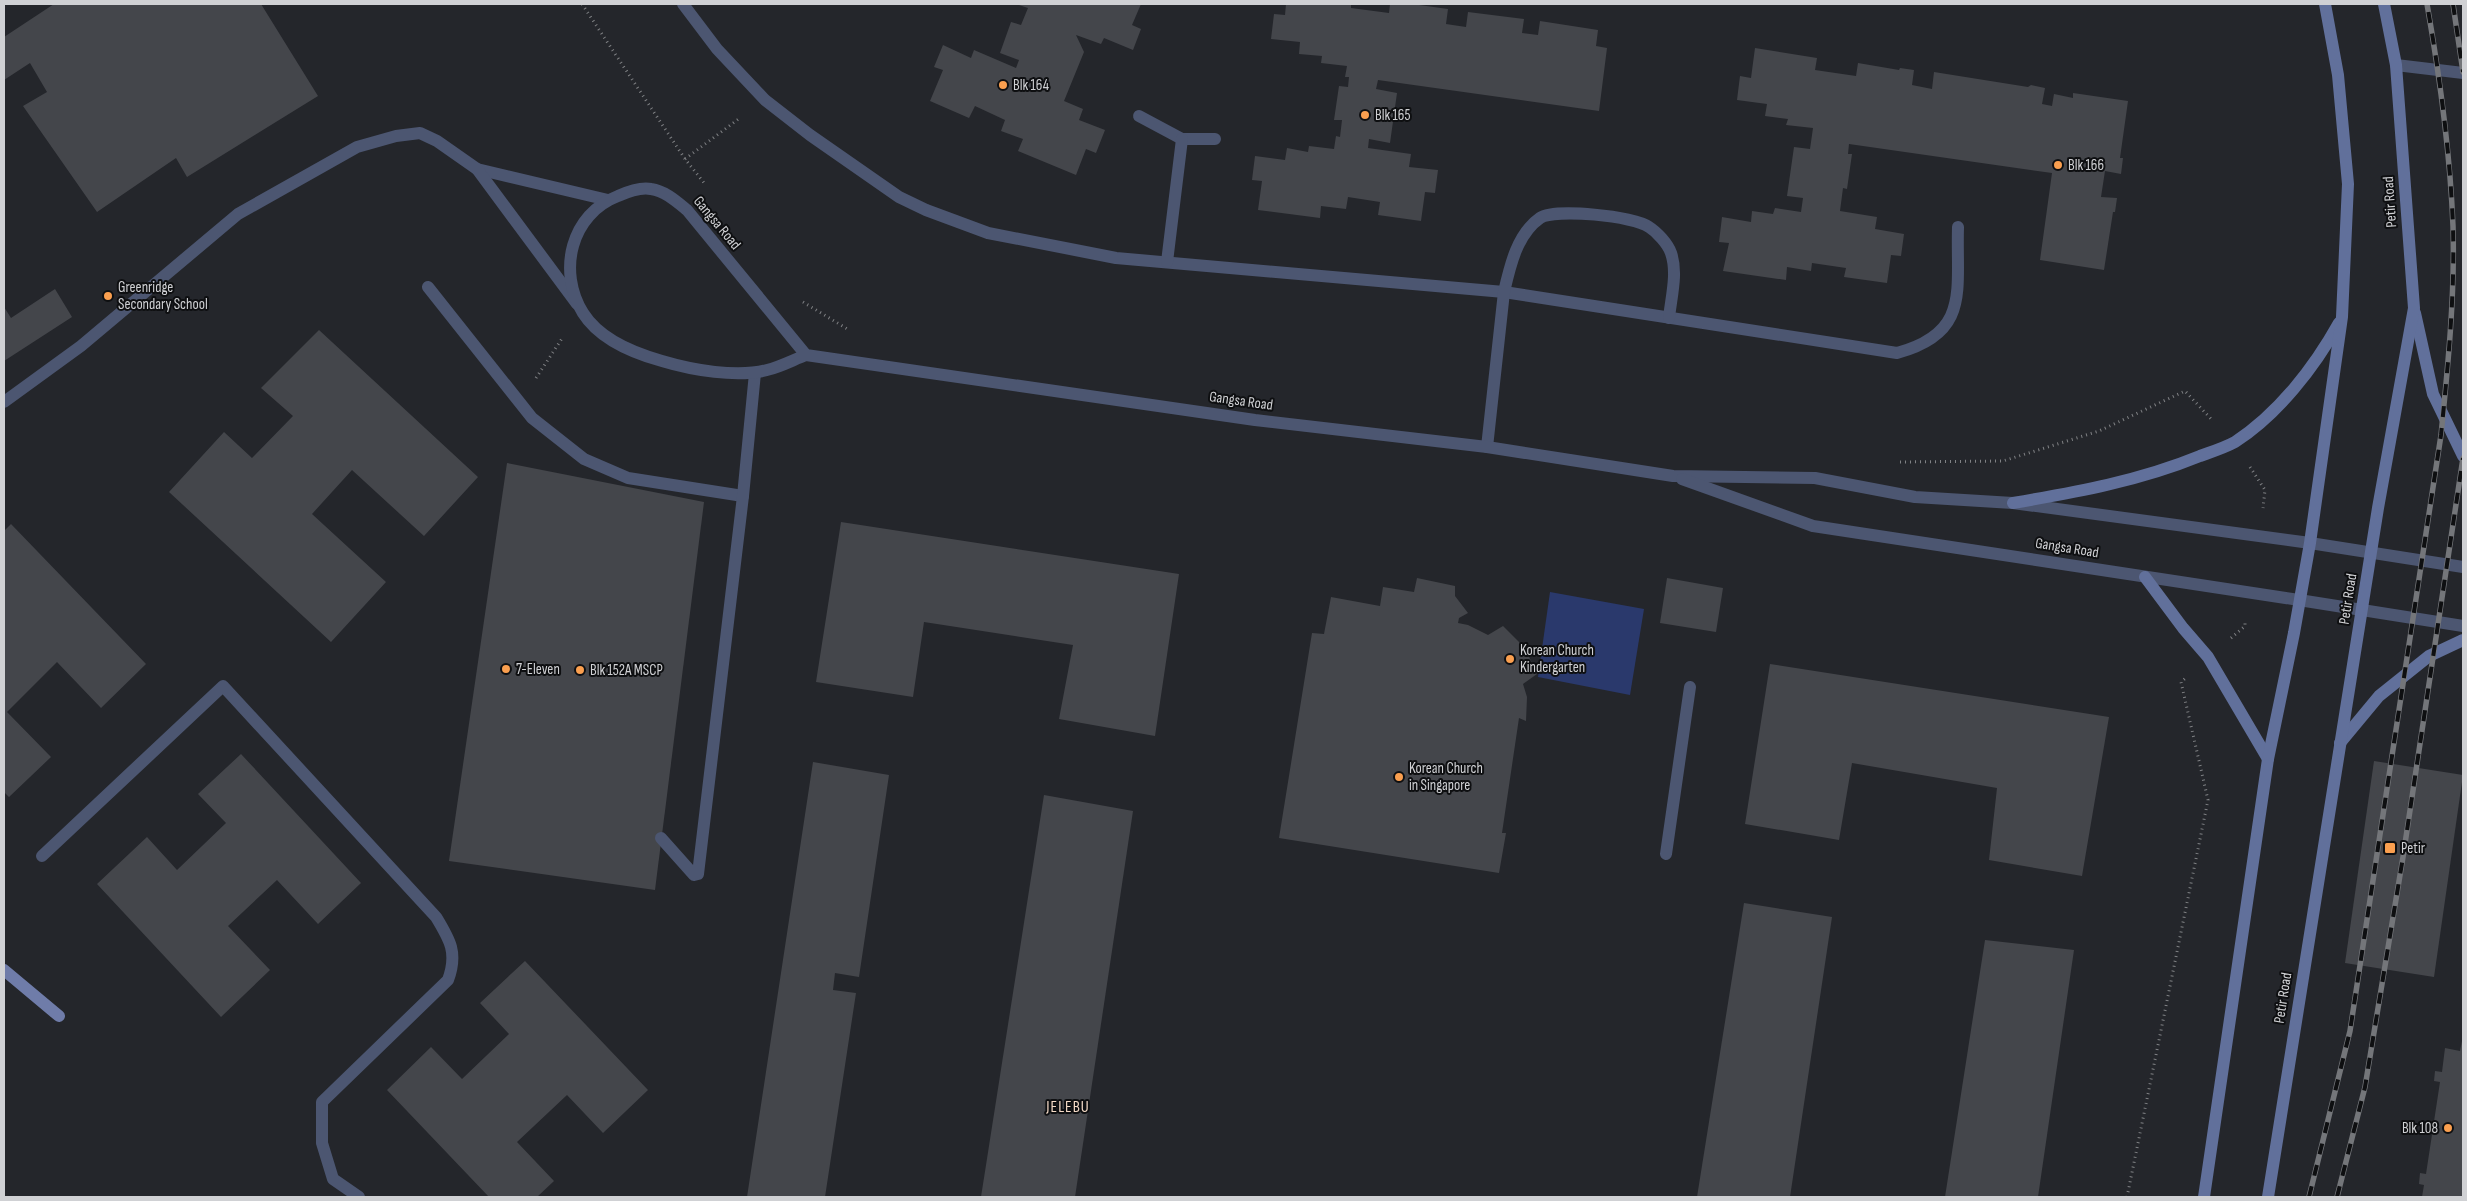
<svg xmlns="http://www.w3.org/2000/svg" width="2467" height="1201" viewBox="0 0 2467 1201" font-family="'Sofia Sans Condensed',sans-serif">
  <style>
    .green { fill: #2a396c }
    .lines { fill: none; stroke-linecap: round; stroke-linejoin: round }
    .stream { stroke: #6f7ca9; stroke-width: 12 }
    .building { fill: #44464b }
    .path { stroke: #808285; stroke-width: 3; stroke-dasharray: 1 4; stroke-linecap: butt }
    .service { stroke: #4c5671; stroke-width: 12 }
    .minor { stroke: #4c5671; stroke-width: 12 }
    .tertiary { stroke: #4c5671; stroke-width: 12 }
    .secondary { stroke: #61709b; stroke-width: 12 }
    .rail-casing { stroke: #74767a; stroke-width: 5.5 }
    .rail { stroke: #0e0f11; stroke-width: 4; stroke-dasharray: 11; stroke-linecap: butt }
    .poi-dot { fill: #fa9f4f; stroke: #0e0f11; stroke-width: 2 }
    .labels { text-anchor: middle; dominant-baseline: central; stroke-width: 4; stroke-linejoin: round; paint-order: stroke }
    .poi-label { font-size: 15px; fill: #d0d1d4; stroke: #0e0f11; text-anchor: start }
    .street-label { font-size: 15px; fill: #d0d1d4; stroke: #0e0f11 }
    .neighbourhood-label { font-size: 16px; letter-spacing: 1px; fill: #f7ddc9; stroke: #0e0f11 }
  </style>
  <rect width="100%" height="100%" fill="#24262b"/>
  <path class="green" d="M1550 592 1644 609 1630 695 1538 677Z"/>
  <g class="lines">
    <path class="stream" d="M4 970 59 1016"/>
  </g>
  <g class="building">
    <path d="M54 4H261L318 96 187 177 176 158 97 212 23 106 47 92 30 63 4 80V37Z"/>
    <path d="M1016 4H1141L1132 25 1141 29 1133 50 1104 38 1101 44 1076 35 1084 52 1064 101 1083 109 1079 120 1105 130 1096 153 1086 149 1076 175 1018 151 1023 139 1001 131 1005 120 975 106 969 118 930 101 943 70 934 67 943 45 971 58 974 50 1016 68 1019 60 1000 53 1011 22 1021 25 1028 8Z"/>
    <path d="M1286 4H1351V8L1389 13 1390 4H1412L1448 9 1446 24 1466 27 1468 12 1524 19 1522 33 1538 35 1540 21 1598 30 1596 46 1607 48 1599 111 1378 80 1376 89 1397 93 1390 143 1369 139 1368 148 1411 154 1409 167 1438 170 1435 193 1425 192 1421 221 1378 215 1380 202 1348 197 1346 209 1321 206 1320 218 1258 210 1262 181 1252 180 1255 156 1285 160 1287 148 1308 152 1309 146 1334 149 1336 136 1340 137 1342 120H1334L1339 86 1348 87 1349 77H1345L1347 66 1321 63 1322 56 1299 54 1300 42 1271 39 1274 14 1285 15Z"/>
    <path d="M1755 48 1817 58 1815 70 1856 76 1858 63 1899 70 1900 68 1914 70 1912 85 1932 89 1934 72 2028 87 2031 85 2045 88 2042 104 2052 106 2054 94 2073 98V93L2128 101 2120 158H2123L2121 174 2105 171 2101 197 2117 198 2115 212H2113L2104 270 2040 260 2052 173 1849 144 1848 154H1852L1847 189 1843 188 1840 211 1877 217 1875 229 1904 234 1901 256 1891 255 1887 283 1844 277 1846 268 1812 263 1811 271 1787 267 1786 280 1723 271 1729 243 1719 242 1722 217 1751 222 1752 211 1773 214 1775 208 1801 212 1803 198 1787 196 1794 147 1810 149 1813 128 1786 125 1788 119 1765 116 1767 104 1737 100 1740 76 1751 78Z"/>
    <path d="M55 289 72 317 4 361V307L11 318Z"/>
    <path d="M319 330 478 477 424 536 352 470 312 514 386 582 331 642 169 492 224 432 252 458 293 416 261 388Z"/>
    <path d="M507 463 704 502 655 890 449 861Z"/>
    <path d="M841 522 1179 574 1155 736 1059 719 1073 645 924 622 913 697 816 682Z"/>
    <path d="M11 524 146 664 101 708 57 662 7 712 51 757 9 797 4 792V531Z"/>
    <path d="M1417 578 1455 586V596L1468 613 1459 618 1458 623 1468 625 1488 635 1503 626 1525 648 1537 674 1523 684 1527 697 1526 721 1519 718 1502 833H1506L1499 873 1279 838 1312 633 1324 634 1331 597 1380 606 1383 587 1414 592Z"/>
    <path d="M1667 578 1723 588 1716 632 1660 623Z"/>
    <path d="M1770 664 2109 717 2082 876 1989 860 1997 788 1852 763 1839 840 1745 824Z"/>
    <path d="M241 754 361 883 318 924 277 880 228 926 270 970 221 1017 97 884 147 837 177 870 226 823 198 794Z"/>
    <path d="M2374 761 2463 775 2434 977 2345 963Z"/>
    <path d="M813 762 889 775 859 977 835 973 833 990 856 993 825 1197H747Z"/>
    <path d="M1044 795 1133 811 1075 1197H981Z"/>
    <path d="M1744 903 1832 917 1790 1197H1697Z"/>
    <path d="M1985 940 2074 950 2038 1197H1945Z"/>
    <path d="M525 961 648 1090 603 1133 567 1095 517 1142 554 1181 537 1197H489L387 1090 431 1047 462 1079 509 1034 480 1003Z"/>
    <path d="M2462 1041 2463 1197H2422L2424 1185 2419 1184 2420 1173 2426 1174 2440 1082 2434 1081 2435 1071 2442 1072 2445 1048 2460 1051Z"/>
  </g>
  <g class="lines">
    <g class="path">
      <path d="M582 4 685 159 705 184"/>
      <path d="M685 159 740 118"/>
      <path d="M803 302 849 330"/>
      <path d="M536 378 563 337"/>
      <path d="M1900 462 2003 461 2099 431 2185 391 2213 421"/>
      <path d="M2250 467 2265 490 2263 508"/>
      <path d="M2231 638 2245 626V621"/>
      <path d="M2127 1197 2208 800 2181 682 2187 677"/>
    </g>
    <g class="service">
      <path d="M683 4 717 49 765 100 810 135 899 197 926 210 988 233 1116 258 1504 292 1897 353C1971 333 1956 290 1958 227"/>
      <path d="M2396 65 2463 73"/>
      <path d="M1139 116 1182 139H1215"/>
      <path d="M477 169 608 200"/>
      <path d="M1167 262 1182 139"/>
      <path d="M428 287 532 418 584 459 628 478 743 496"/>
      <path d="M4 402 81 346 238 214 357 147 396 136 420 133 437 141 477 169 577 304"/>
      <path d="M1487 447 1504 292C1510 266 1517 234 1540 218 1554 208 1635 216 1649 227 1657 232 1668 244 1671 253 1678 273 1671 298 1669 318"/>
      <path d="M661 838 694 875 698 874 743 496 755 373"/>
      <path d="M1666 854 1690 687"/>
      <path d="M42 856 223 686 436 917C450 940 458 953 448 980L322 1102V1143L333 1179 359 1197"/>
    </g>
    <g class="minor">
      <path d="M806 355 687 210C676 201 665 191 651 189 641 187 627 192 618 196 571 214 557 271 583 313 600 340 633 353 662 361 692 370 737 378 767 370 780 367 793 360 806 355L1255 420 1487 447 1673 476 1815 478 1915 497 2013 503 2310 543"/>
      <path d="M1682 479 1813 526 2299 600"/>
    </g>
    <g class="tertiary">
      <path d="M2310 543 2463 567"/>
      <path d="M2299 600 2463 626"/>
    </g>
    <g class="secondary">
      <path d="M2415 313 2433 394 2463 456"/>
      <path d="M2013 503C2077 492 2139 481 2200 456 2211 452 2224 448 2235 442 2278 414 2314 368 2339 323"/>
      <path d="M2145 577 2183 628 2208 657 2268 759"/>
      <path d="M2340 743 2379 696 2429 656 2463 640"/>
      <path d="M2204 1197 2268 759 2294 633 2310 543 2342 317 2348 184 2338 75 2325 4"/>
      <path d="M2268 1197 2378 508 2414 308 2396 65 2384 4"/>
    </g>
    <defs>
      <g id="rail">
        <path d="M2453 4 2463 72"/>
        <path d="M2309 1197 2350 1031 2441 435C2448 366 2455 295 2453 226 2450 151 2440 78 2427 4"/>
        <path d="M2337 1197 2365 1087 2403 857 2463 458"/>
      </g>
    </defs>
    <use href="#rail" class="rail-casing"/>
    <use href="#rail" class="rail"/>
  </g>
  <g class="poi-dot">
    <circle cx="1003" cy="85" r="5"/>
    <circle cx="1365" cy="115" r="5"/>
    <circle cx="2058" cy="165" r="5"/>
    <circle cx="108" cy="296" r="5"/>
    <circle cx="1510" cy="659" r="5"/>
    <circle cx="506" cy="669" r="5"/>
    <circle cx="580" cy="670" r="5"/>
    <circle cx="1399" cy="777" r="5"/>
    <rect x="2384" y="842" width="12" height="12" rx="2.5"/>
    <circle cx="2448" cy="1128" r="5"/>
  </g>
  <g class="labels">
    <g class="poi-label">
      <text x="1013" y="85">Blk 164</text>
      <text x="1375" y="115">Blk 165</text>
      <text x="2068" y="165">Blk 166</text>
      <text x="118" y="287">Greenridge<tspan x="118" dy="17">Secondary School</tspan></text>
      <text x="1520" y="650">Korean Church<tspan x="1520" dy="17">Kindergarten</tspan></text>
      <text x="516" y="669">7-Eleven</text>
      <text x="590" y="670">Blk 152A MSCP</text>
      <text x="1409" y="768">Korean Church<tspan x="1409" dy="17">in Singapore</tspan></text>
      <text x="2401" y="848">Petir</text>
      <text x="2438" y="1128" text-anchor="end">Blk 108</text>
    </g>
    <g class="street-label">
      <text transform="translate(2390 202) rotate(-94)">Petir Road</text>
      <text transform="translate(717 223) rotate(50)">Gangsa Road</text>
      <text transform="translate(1241 401) rotate(8)">Gangsa Road</text>
      <text transform="translate(2067 548) rotate(9)">Gangsa Road</text>
      <text transform="translate(2348 599) rotate(-81)">Petir Road</text>
      <text transform="translate(2283 998) rotate(-81)">Petir Road</text>
    </g>
    <g class="neighbourhood-label">
      <text x="1068" y="1107">JELEBU</text>
    </g>
  </g>
  <rect width="2467" height="1201" fill="none" stroke="#d0d1d4" stroke-width="10"/>
</svg>
